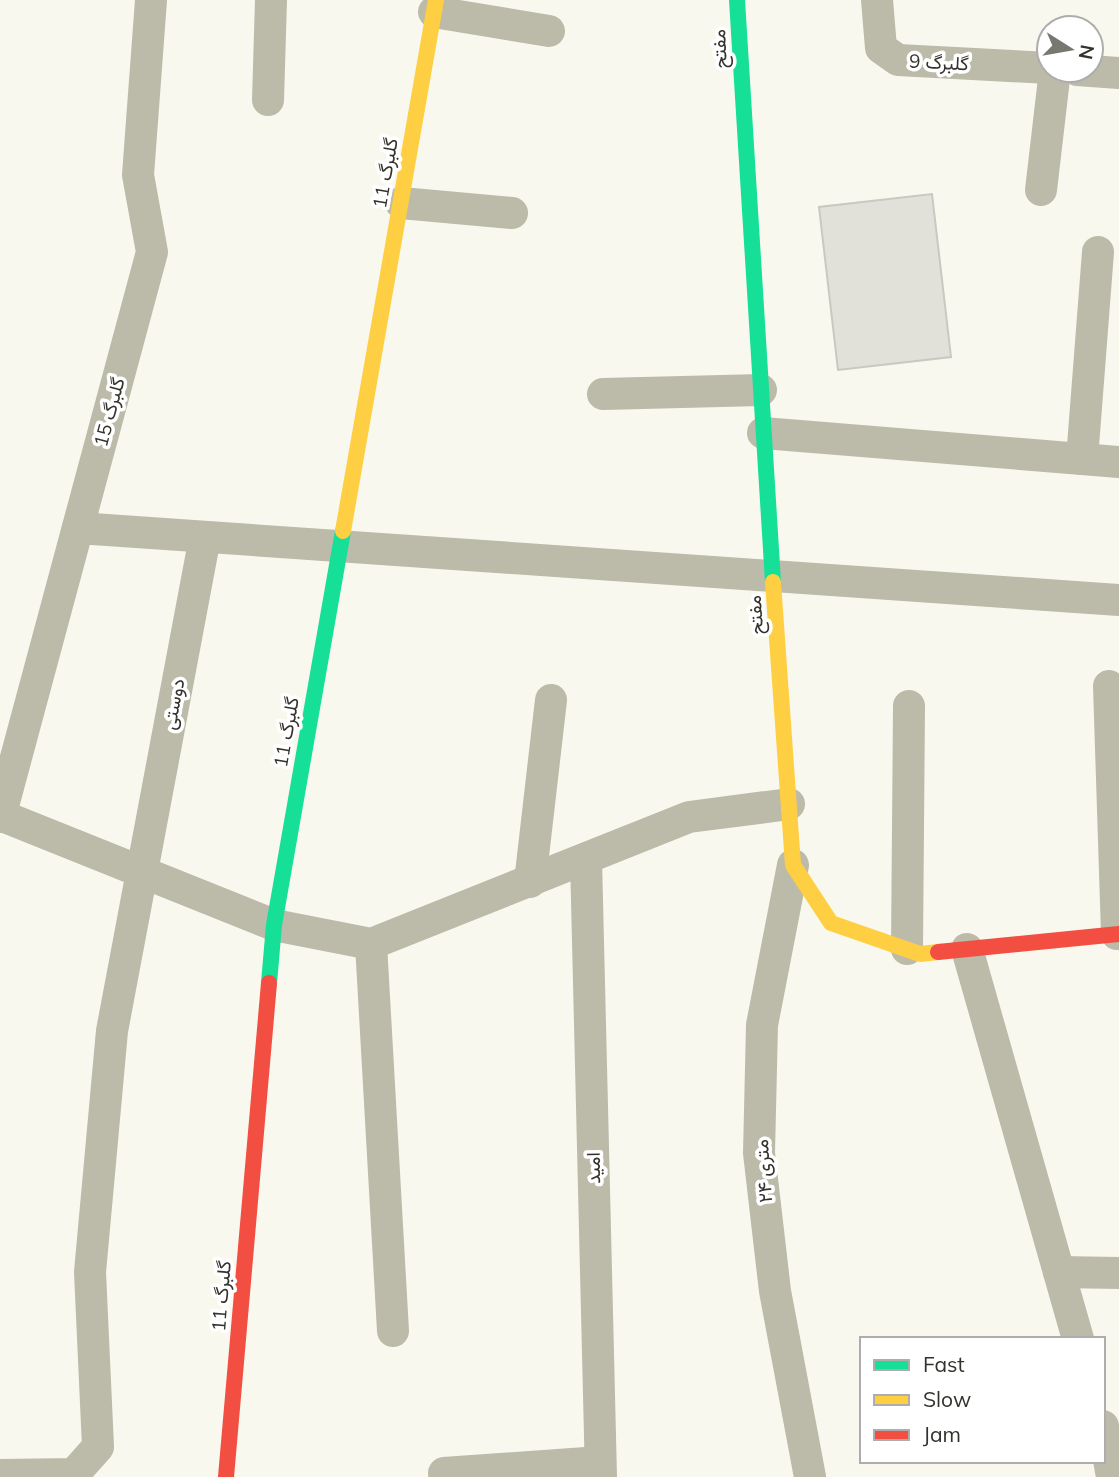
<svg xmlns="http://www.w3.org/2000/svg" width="1119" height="1477" viewBox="0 0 1119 1477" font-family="Mulish,Vazirmatn,sans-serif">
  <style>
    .building { fill: #e1e0d9; stroke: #c9c8c1; stroke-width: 2 }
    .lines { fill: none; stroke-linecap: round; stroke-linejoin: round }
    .street { stroke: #bcbaa9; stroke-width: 32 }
    .fast { stroke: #16e098; stroke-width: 16 }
    .slow { stroke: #ffcf43; stroke-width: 16 }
    .jam { stroke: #f24e42; stroke-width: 16 }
    .labels { text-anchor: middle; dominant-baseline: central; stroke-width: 7; stroke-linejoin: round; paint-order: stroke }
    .street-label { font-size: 19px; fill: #33322c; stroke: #fff }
  </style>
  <rect width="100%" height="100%" fill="#f9f8ee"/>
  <path class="building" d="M932 194 951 357 838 370 819 207Z"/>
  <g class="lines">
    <g class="street">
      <path d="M877 0 881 48 898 60 1049 68"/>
      <path d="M434 12 549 31"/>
      <path d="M1077 70 1119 73"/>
      <path d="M268 100 271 0"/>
      <path d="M1041 190 1055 70"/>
      <path d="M401 203 512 213"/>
      <path d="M603 394 761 390"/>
      <path d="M763 433 1119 462"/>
      <path d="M1082 459 1098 252"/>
      <path d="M78 528 1119 600"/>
      <path d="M1109 686 1117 934"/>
      <path d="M0 815 274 925 371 944 689 817 789 804"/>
      <path d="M0 817 152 252 138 175 151 0"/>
      <path d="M586 859 601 1477"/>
      <path d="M793 865 762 1025 759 1153 775 1291 810 1477"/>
      <path d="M530 882 551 700"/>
      <path d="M371 944 393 1331"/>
      <path d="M907 949 909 706"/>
      <path d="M967 949 1078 1339"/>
      <path d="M1059 1272 1119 1273"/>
      <path d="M1103 1426 1112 1477"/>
      <path d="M0 1475 74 1474 98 1447 90 1272 112 1031 205 537"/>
      <path d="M445 1477 444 1473 600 1462"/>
    </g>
    <g class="fast">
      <path d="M737 0 773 582"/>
      <path d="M269 983 274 925 343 531"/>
    </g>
    <g class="slow">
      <path d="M343 531 436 0"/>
      <path d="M773 582 793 865 831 923 920 954 938 952"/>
    </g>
    <g class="jam">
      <path d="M938 952 1119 934"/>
      <path d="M226 1477 269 983"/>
    </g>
  </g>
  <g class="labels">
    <g class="street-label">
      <text transform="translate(719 49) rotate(-93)">مفتح</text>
      <text transform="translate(939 62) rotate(3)">گلبرگ 9</text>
      <text transform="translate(385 173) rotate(-80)">گلبرگ 11</text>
      <text transform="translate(109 412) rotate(-75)">گلبرگ 15</text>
      <text transform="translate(755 615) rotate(-94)">مفتح</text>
      <text transform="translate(173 704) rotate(-79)">دوستی</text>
      <text transform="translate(286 732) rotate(-80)">گلبرگ 11</text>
      <text transform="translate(593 1168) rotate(-91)">امید</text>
      <text transform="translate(763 1171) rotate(-94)">۲۴ متری</text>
      <text transform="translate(221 1296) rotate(-85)">گلبرگ 11</text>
    </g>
  </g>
  <rect x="860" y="1337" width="245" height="126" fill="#ffffff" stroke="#adadab" stroke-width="2"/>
  <rect x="874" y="1360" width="35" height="10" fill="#16e098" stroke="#adadab" stroke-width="2"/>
  <text x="923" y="1372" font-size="21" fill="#33322c">Fast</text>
  <rect x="874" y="1395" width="35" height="10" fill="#ffcf43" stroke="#adadab" stroke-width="2"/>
  <text x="923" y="1407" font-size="21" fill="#33322c">Slow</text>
  <rect x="874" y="1430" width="35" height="10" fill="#f24e42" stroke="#adadab" stroke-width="2"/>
  <text x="923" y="1442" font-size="21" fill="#33322c">Jam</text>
  <g transform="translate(1070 49) rotate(101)"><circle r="33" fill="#ffffff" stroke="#adadab" stroke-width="2"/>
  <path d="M0-5L12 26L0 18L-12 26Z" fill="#787770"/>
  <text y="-10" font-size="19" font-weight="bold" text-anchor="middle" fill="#33322c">N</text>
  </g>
</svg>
